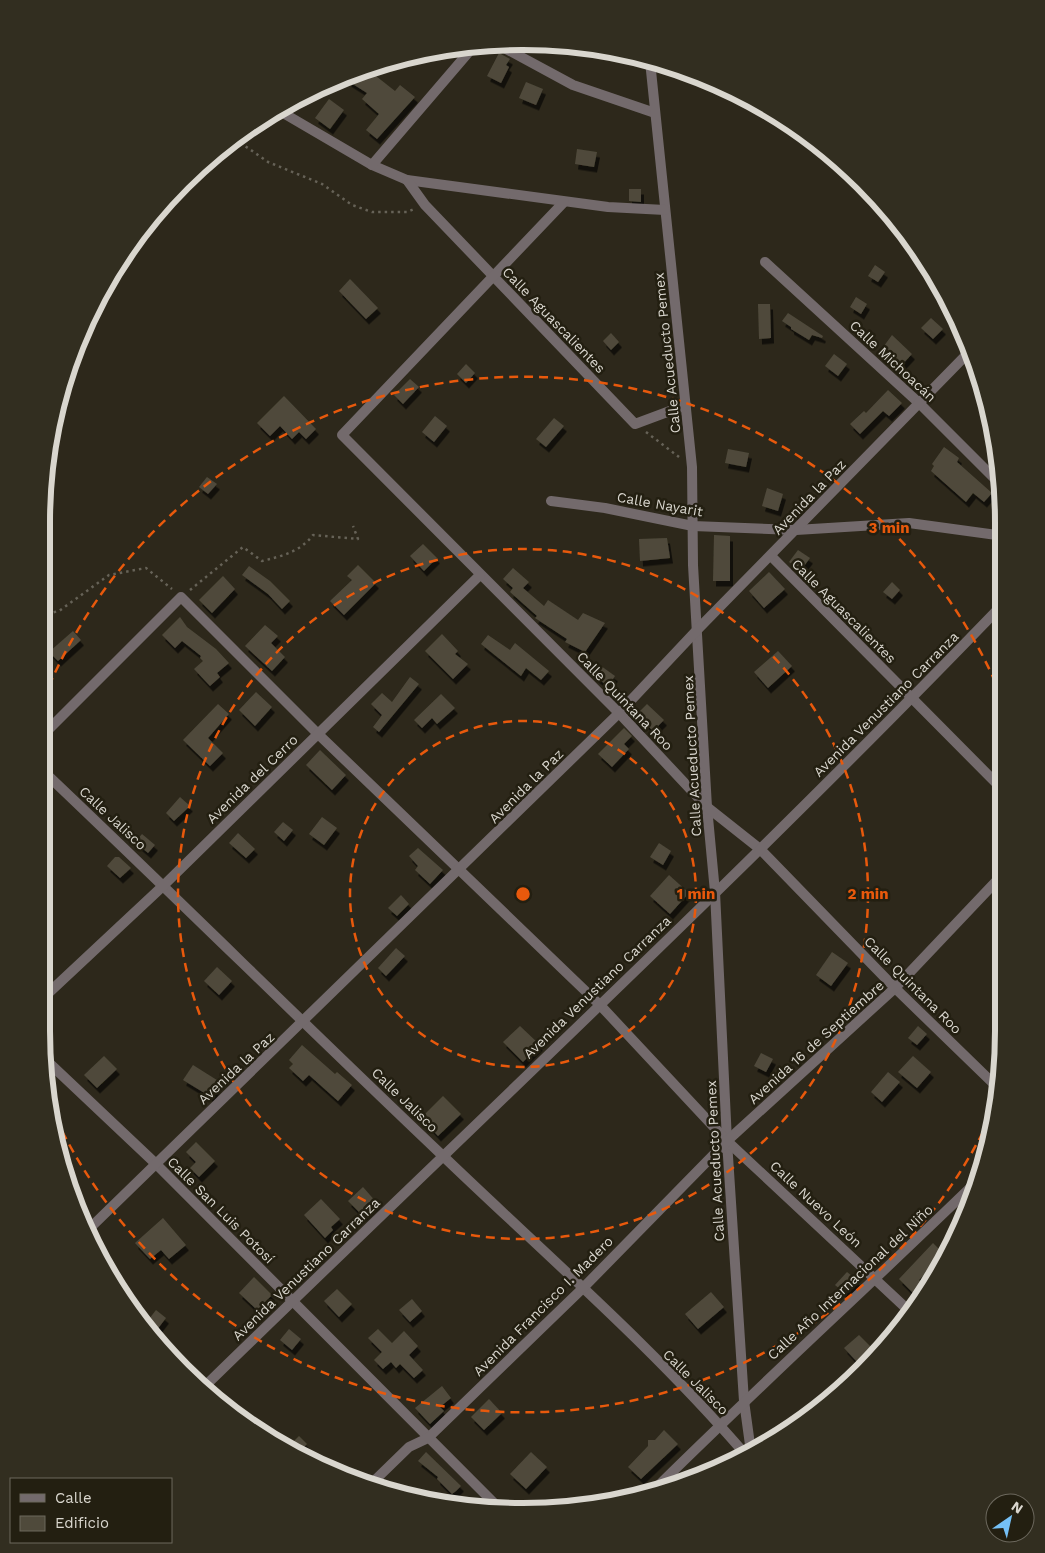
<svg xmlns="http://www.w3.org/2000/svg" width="1045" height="1553" viewBox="0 0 1045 1553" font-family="'Work Sans',sans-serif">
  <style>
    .building { fill: #4f4a3b; filter: url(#shadow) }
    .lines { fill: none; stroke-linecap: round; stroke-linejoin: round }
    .path { stroke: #666257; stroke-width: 2.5; stroke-dasharray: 2.5 4; stroke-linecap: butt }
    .street { stroke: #736a6c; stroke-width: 10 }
    .ring { fill: none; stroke: #e8590c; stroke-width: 2.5; stroke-dasharray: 9 6 }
    .labels { text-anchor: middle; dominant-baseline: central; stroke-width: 5; stroke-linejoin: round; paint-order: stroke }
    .street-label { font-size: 14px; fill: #d9d6ce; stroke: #231f11 }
    .rim { fill: none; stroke: #d9d6ce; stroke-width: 6 }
    .centre { fill: #e8590c; stroke: #231f11; stroke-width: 2.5 }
    .ring-label { font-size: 15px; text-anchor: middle; font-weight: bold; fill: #e8590c; stroke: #231f11; stroke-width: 5; stroke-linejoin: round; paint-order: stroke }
  </style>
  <defs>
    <filter id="shadow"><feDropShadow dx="3" dy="5.5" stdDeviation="0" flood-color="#0009"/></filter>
  </defs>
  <rect width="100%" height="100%" fill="#2d281b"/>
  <g class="building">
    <path d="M499 53 510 59 506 65 509 67 501 83 487 76Z"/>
    <path d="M367 69 395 91 400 85 415 97 377 139 366 130 379 114 362 99 367 93 348 81 354 73Z"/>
    <path d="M526 82 543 89 536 105 519 98Z"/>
    <path d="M329 99 344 110 330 129 315 118Z"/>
    <path d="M577 149 597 152 594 167 575 164Z"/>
    <path d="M629 189H641V202L629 201Z"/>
    <path d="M875 265 885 272 878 282 868 276Z"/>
    <path d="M350 279 378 308 366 319 339 291Z"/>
    <path d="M856 297 867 304 861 314 850 307Z"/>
    <path d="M758 304H770L771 338 759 339Z"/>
    <path d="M788 313 823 336 822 338 812 335 809 340 791 329V327L782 321Z"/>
    <path d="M931 318 943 329 933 339 921 328Z"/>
    <path d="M611 333 619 342 611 350 603 341Z"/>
    <path d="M892 335 912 354 899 368 890 360 893 357 884 350V346Z"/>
    <path d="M834 354 847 364 838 376 825 366Z"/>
    <path d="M466 364 475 373 466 383 457 374Z"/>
    <path d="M410 379 419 387 403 404 394 395Z"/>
    <path d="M888 390 902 403 889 416 883 411 860 434 850 424 864 411 866 413Z"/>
    <path d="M284 396 316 429 306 439 299 432 292 439 280 426 270 436 257 423Z"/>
    <path d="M435 416 447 426 434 442 422 432Z"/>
    <path d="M554 418 564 426 546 447 536 439Z"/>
    <path d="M944 447 959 458 957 462 992 493 984 502 973 493 966 502 931 471 934 466 932 464Z"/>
    <path d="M728 449 749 453 746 467 725 463Z"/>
    <path d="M207 477 217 484 208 494 199 487Z"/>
    <path d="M767 488 783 494 778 511 762 506Z"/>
    <path d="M714 535 730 536V581H713Z"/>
    <path d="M667 538 670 558 640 561 639 539Z"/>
    <path d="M423 544 437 558 424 571 410 556Z"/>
    <path d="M798 550 810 558 801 570 789 562Z"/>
    <path d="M358 565 376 583 344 615 330 601 352 580 347 576Z"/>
    <path d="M249 566 270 581 290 601 282 609 268 594 242 575Z"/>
    <path d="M513 568 529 582 523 588 544 606 548 600 578 620 583 613 605 623 585 652 565 642 567 639 535 618 537 616 510 592 513 588 503 579Z"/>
    <path d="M769 572 785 589 764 608 749 591Z"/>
    <path d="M223 576 235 589 212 613 199 600Z"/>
    <path d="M892 582 900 590 892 599 883 592Z"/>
    <path d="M180 617 187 627 216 649 229 663 217 673 220 677 210 686 194 669 203 661 200 658 201 656 182 641 175 648 162 635Z"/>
    <path d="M265 625 278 636 271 643 285 657 272 671 245 646Z"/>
    <path d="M73 631 81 640 58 661 49 652Z"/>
    <path d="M442 634 458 651 455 654 468 664 453 679 425 651Z"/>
    <path d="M488 635 510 650 515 643 549 671 541 680 526 668 521 676 481 644Z"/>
    <path d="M778 651 792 666 768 688 754 672Z"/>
    <path d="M601 666 615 676 608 686 594 676Z"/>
    <path d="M410 677 419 684 379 732 373 727 382 715 371 704 382 693 392 702Z"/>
    <path d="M256 692 272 707 255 726 239 710Z"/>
    <path d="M441 694 455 708 437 724 432 718 422 728 414 720Z"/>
    <path d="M218 704 229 714 208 738 223 753 210 766 183 740Z"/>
    <path d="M647 704 664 720 653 731 645 723 641 727 633 718Z"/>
    <path d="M624 728 632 736 624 744 629 749 612 767 598 754Z"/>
    <path d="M320 750 346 775 332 790 306 765Z"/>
    <path d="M180 797 190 806 174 821 166 813Z"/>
    <path d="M322 817 337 828 324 845 309 834Z"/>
    <path d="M283 822 293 830 284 841 274 832Z"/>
    <path d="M238 833 255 849 246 858 229 843Z"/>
    <path d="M142 834 155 845 148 853 135 842Z"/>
    <path d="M659 843 671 851 663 865 650 857Z"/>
    <path d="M418 848 443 870 430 884 415 870 418 866 409 856Z"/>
    <path d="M115 857H119L131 868 120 878 107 866Z"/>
    <path d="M669 875 689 893 670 914 650 896Z"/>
    <path d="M401 895 409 904 397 916 388 908Z"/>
    <path d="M396 948 405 956 386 976 378 968Z"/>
    <path d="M832 952 848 963 831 986 816 975Z"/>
    <path d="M217 967 232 981 219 995 204 981Z"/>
    <path d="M520 1026 540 1045 523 1062 503 1042Z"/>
    <path d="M918 1026 927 1034 917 1045 908 1038Z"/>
    <path d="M302 1045 335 1074 337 1072 352 1085 338 1101 309 1075 303 1081 289 1068 293 1064 289 1060Z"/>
    <path d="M761 1053 773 1059 766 1072 754 1066Z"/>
    <path d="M104 1056 117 1069 97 1088 84 1075Z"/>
    <path d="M913 1056 931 1072 917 1088 898 1072Z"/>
    <path d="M193 1065 220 1082 211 1097 183 1080Z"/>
    <path d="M888 1072 900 1082 882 1102 871 1092Z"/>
    <path d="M443 1096 461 1114 438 1136 421 1118Z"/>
    <path d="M196 1142 215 1161 199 1177 190 1168 196 1162 186 1152Z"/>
    <path d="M363 1187 377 1203 363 1216 348 1201Z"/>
    <path d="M321 1199 340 1219 331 1227 333 1230 325 1238 304 1215Z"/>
    <path d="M163 1218 186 1245 169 1259 161 1250 150 1259 135 1243Z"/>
    <path d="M933 1243 944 1254 919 1280 924 1285 916 1296 899 1279Z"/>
    <path d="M847 1272 857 1280 846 1294 835 1285Z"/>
    <path d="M254 1277 272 1295 257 1310 239 1293Z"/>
    <path d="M337 1289 352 1304 339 1317 324 1301Z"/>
    <path d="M711 1292 724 1307 698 1329 685 1314Z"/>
    <path d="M412 1299 422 1311 410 1322 399 1310Z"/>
    <path d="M156 1310 166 1318 156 1331 146 1323Z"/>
    <path d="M289 1329 301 1339 292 1350 280 1340Z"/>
    <path d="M378 1329 392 1343 404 1331 418 1346 409 1355 423 1370 414 1378 400 1364 396 1368 391 1362 383 1369 374 1360 382 1352 368 1338Z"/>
    <path d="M859 1335 873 1349 858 1363 844 1348Z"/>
    <path d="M442 1386 451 1398 440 1407 444 1411 430 1424 415 1408Z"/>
    <path d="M489 1399 502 1413 484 1430 471 1417Z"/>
    <path d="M664 1430 678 1444 641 1479 628 1467 648 1446V1440H655Z"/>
    <path d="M299 1436 307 1444 299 1452 291 1444Z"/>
    <path d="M426 1452 461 1486 456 1491 452 1494 437 1479 438 1477 418 1461Z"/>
    <path d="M531 1452 547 1467 526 1489 510 1474Z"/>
  </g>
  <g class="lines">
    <g class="path">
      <path d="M235 139 268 162 322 184 352 205 372 212H407L414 209"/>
      <path d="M646 432 679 457"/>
      <path d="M190 590 243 547 262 561C282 556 300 552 313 535L358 539 353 526"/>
      <path d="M41 615 59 611 109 575 146 568 172 589"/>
    </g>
    <g class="street">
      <path d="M497 44 573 85 655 113"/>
      <path d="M650 61 692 467 693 565 707 807 715 892 727 1141 744 1401 751 1452"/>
      <path d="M278 110 372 165 407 180 608 207 665 210"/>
      <path d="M372 165 474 46"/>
      <path d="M407 180 425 205 635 424 686 405"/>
      <path d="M564 202 342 435 619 713 707 807 760 849 895 988 998 1088"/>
      <path d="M765 262 919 403 1000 484"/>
      <path d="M551 501 605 508 693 526 796 530 909 523 1004 536"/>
      <path d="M771 556 1004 791"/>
      <path d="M41 737 181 597 318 734 600 1005 727 1141 907 1309"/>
      <path d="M41 769C176 897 308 1028 443 1156 545 1254 653 1347 745 1454"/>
      <path d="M41 1000 164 885 480 575"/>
      <path d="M46 1060 155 1163 501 1510"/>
      <path d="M89 1229 619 713 698 629 971 350"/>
      <path d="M205 1386C472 1126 745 872 1004 603"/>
      <path d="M372 1483 409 1447 428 1438 583 1288 727 1141 895 988 1004 873"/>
      <path d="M657 1487C761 1384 870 1285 975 1183"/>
    </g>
  </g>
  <g class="ring">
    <circle cx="523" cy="894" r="173"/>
    <circle cx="523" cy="894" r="345"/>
    <path d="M996 1105A518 518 0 0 1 57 1121M43 700A518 518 0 0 1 1003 700"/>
  </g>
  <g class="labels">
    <g class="street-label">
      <text transform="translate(554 320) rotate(46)">Calle Aguascalientes</text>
      <text transform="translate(667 353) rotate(-96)">Calle Acueducto Pemex</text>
      <text transform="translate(893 361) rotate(43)">Calle Michoacán</text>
      <text transform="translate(809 497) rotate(-46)">Avenida la Paz</text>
      <text transform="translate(660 504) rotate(10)">Calle Nayarit</text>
      <text transform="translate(844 611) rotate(45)">Calle Aguascalientes</text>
      <text transform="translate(625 701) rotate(46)">Calle Quintana Roo</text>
      <text transform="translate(886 704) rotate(-45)">Avenida Venustiano Carranza</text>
      <text transform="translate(692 756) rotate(-93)">Calle Acueducto Pemex</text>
      <text transform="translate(252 779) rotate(-44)">Avenida del Cerro</text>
      <text transform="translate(526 786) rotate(-45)">Avenida la Paz</text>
      <text transform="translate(113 818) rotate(43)">Calle Jalisco</text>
      <text transform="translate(913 985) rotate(45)">Calle Quintana Roo</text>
      <text transform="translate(597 987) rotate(-44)">Avenida Venustiano Carranza</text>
      <text transform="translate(816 1042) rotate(-42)">Avenida 16 de Septiembre</text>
      <text transform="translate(236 1068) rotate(-43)">Avenida la Paz</text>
      <text transform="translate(405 1100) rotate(44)">Calle Jalisco</text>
      <text transform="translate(715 1161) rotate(-93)">Calle Acueducto Pemex</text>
      <text transform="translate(816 1204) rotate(43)">Calle Nuevo León</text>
      <text transform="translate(221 1210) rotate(45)">Calle San Luis Potosí</text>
      <text transform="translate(306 1269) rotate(-44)">Avenida Venustiano Carranza</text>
      <text transform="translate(850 1282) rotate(-43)">Calle Año Internacional del Niño</text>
      <text transform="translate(543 1306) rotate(-45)">Avenida Francisco I. Madero</text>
      <text transform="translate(696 1382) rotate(45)">Calle Jalisco</text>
    </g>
  </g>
  <path d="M0 0H1045V1553H0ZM522 50H523A472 472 0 0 1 995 522V1031A472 472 0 0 1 523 1503H522A472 472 0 0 1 50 1031V522A472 472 0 0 1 522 50Z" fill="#322e20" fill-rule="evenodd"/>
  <path class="rim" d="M522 50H523A472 472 0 0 1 995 522V1031A472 472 0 0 1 523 1503H522A472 472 0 0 1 50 1031V522A472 472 0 0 1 522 50Z"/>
  <circle cx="523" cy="894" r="8" class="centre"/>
  <g class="ring-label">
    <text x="889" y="533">3 min</text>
    <text x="696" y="899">1 min</text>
    <text x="868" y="899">2 min</text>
  </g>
  <rect x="10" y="1478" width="162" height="65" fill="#231f11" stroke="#6c685d"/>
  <rect x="20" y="1494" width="25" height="8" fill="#736a6c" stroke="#6c685d"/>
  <text x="55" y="1503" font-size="15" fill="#d9d6ce">Calle</text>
  <rect x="20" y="1516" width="25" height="15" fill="#4f4a3b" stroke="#6c685d"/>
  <text x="55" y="1528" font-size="15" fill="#d9d6ce">Edificio</text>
  <g transform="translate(1010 1518) rotate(34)"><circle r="24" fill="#231f11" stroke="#6c685d"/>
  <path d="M0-4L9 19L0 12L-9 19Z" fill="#75c0f6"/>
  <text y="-8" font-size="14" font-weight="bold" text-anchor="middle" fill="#d9d6ce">N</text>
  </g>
</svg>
